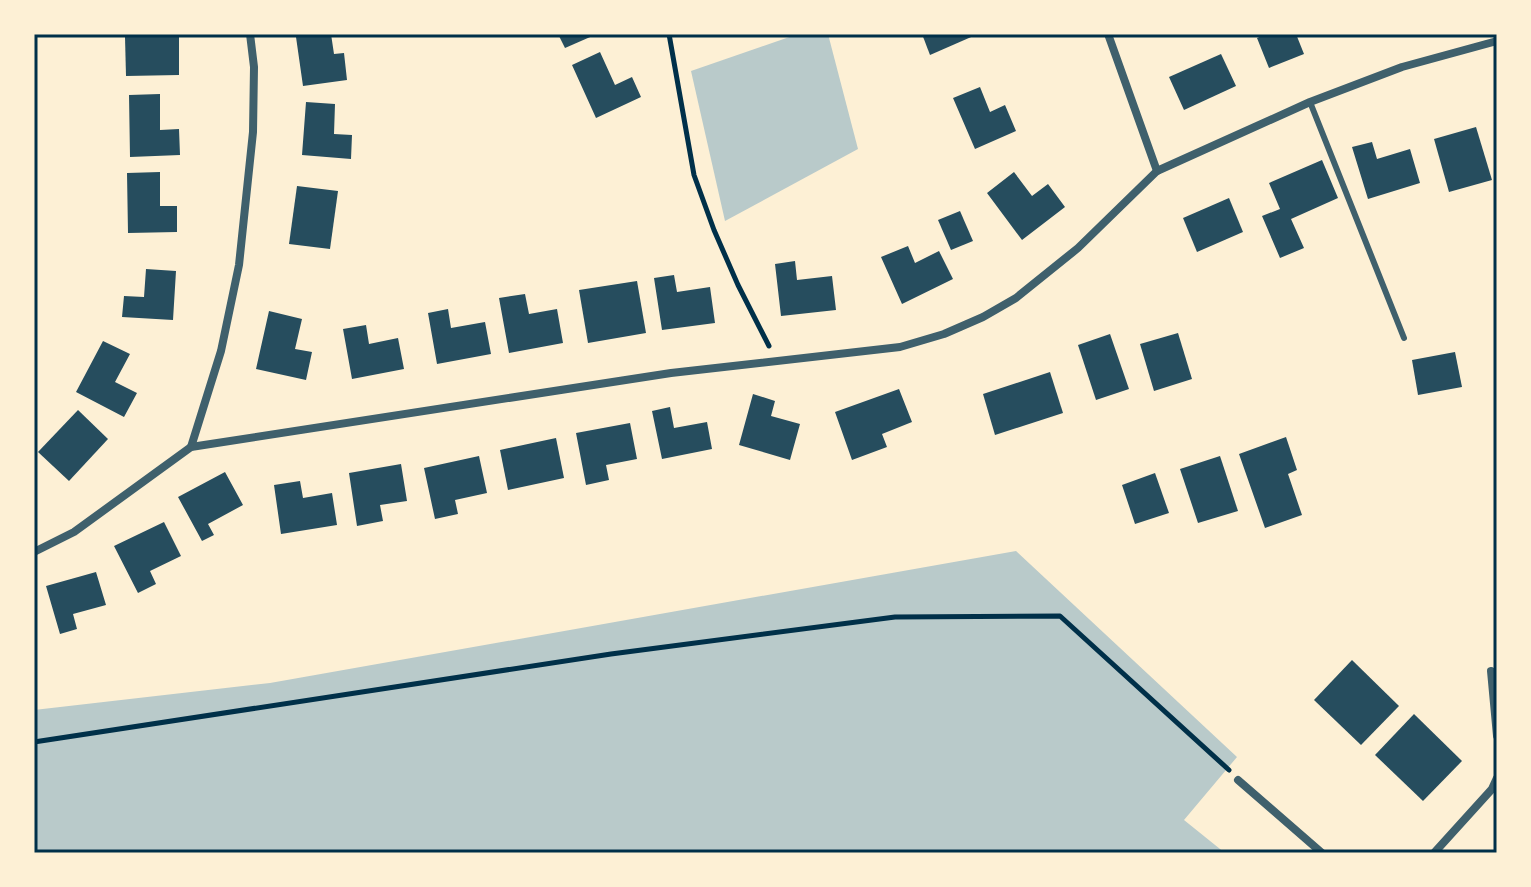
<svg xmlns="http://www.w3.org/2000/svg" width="1531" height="887" viewBox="0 0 1531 887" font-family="'Varela Round',sans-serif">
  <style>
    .green { fill: #b9caca }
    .building { fill: #264d5e }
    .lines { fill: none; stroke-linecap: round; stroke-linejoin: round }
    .path { stroke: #003049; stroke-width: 5 }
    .service { stroke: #3f606c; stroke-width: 6 }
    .minor { stroke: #3f606c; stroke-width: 8 }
    .neatline { fill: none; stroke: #003049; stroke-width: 3 }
  </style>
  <rect width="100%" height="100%" fill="#fdf0d5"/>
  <g class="green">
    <path d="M798 34H828L858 149 725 221 691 71Z"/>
    <path d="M1016 551 1237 757 1184 820 1225 853H34V710L270 683Z"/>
  </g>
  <g class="building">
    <path d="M321 34H331L334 54 344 53 347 80 303 86 296 37Z"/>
    <path d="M558 34H597L565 48Z"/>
    <path d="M922 34H978L930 55Z"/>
    <path d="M1266 34H1296L1304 54 1269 68 1257 38Z"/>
    <path d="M179 36V75L126 76 125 37Z"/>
    <path d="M600 52 615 85 632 77 641 97 596 118 572 65Z"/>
    <path d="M1221 54 1236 86 1184 110 1169 77Z"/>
    <path d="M980 87 990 112 1005 105 1016 131 975 149 953 98Z"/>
    <path d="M160 94V130L179 129 180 155 130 157 129 95Z"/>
    <path d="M306 102 335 104 334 134 352 135 351 159 302 155Z"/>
    <path d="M1476 127 1492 180 1449 192 1434 139Z"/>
    <path d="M1372 142 1377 159 1410 149 1420 183 1368 199 1352 147Z"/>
    <path d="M1322 160 1338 198 1291 219 1304 248 1280 258 1262 216 1280 209 1269 183Z"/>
    <path d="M160 172V206H177V232L128 233 127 173Z"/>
    <path d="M1014 172 1032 196 1048 184 1065 207 1022 240 987 193Z"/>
    <path d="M297 186 338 191 330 249 289 244Z"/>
    <path d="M1229 198 1243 232 1197 252 1183 218Z"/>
    <path d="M960 211 973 241 951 250 938 220Z"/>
    <path d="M908 246 915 263 939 251 953 279 902 304 881 257Z"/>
    <path d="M795 261 797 280 832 276 836 310 781 316 775 264Z"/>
    <path d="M146 269 176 271 173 320 122 317 124 296 144 297Z"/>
    <path d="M674 275 677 292 710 287 715 323 662 330 654 278Z"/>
    <path d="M637 281 646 333 588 343 579 290Z"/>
    <path d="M525 294 529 314 557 309 563 343 509 353 499 298Z"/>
    <path d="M448 309 451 328 485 322 491 354 437 364 428 313Z"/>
    <path d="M269 311 302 319 295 349 312 352 306 380 256 369Z"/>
    <path d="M366 325 369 344 398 338 404 369 352 379 343 329Z"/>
    <path d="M1178 333 1192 379 1154 391 1140 344Z"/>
    <path d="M1110 334 1129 389 1096 400 1078 345Z"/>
    <path d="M103 341 130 354 115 382 137 393 124 417 76 392Z"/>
    <path d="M1455 352 1462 387 1418 395 1412 360Z"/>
    <path d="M1050 372 1063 413 995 435 983 394Z"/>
    <path d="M899 389 912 422 882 434 887 447 852 460 835 412Z"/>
    <path d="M753 394 775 401 771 416 800 424 790 460 739 445Z"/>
    <path d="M670 407 674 428 707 422 712 449 662 459 652 411Z"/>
    <path d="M78 410 108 439 69 481 38 452Z"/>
    <path d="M630 423 637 459 606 465 609 480 586 485 576 433Z"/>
    <path d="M1286 437 1297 470 1288 474 1302 515 1265 528 1239 454Z"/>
    <path d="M556 438 564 478 508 490 500 450Z"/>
    <path d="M479 456 487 493 455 500 458 514 435 519 424 468Z"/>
    <path d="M1220 456 1238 511 1198 523 1180 469Z"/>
    <path d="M401 464 407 501 380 505 383 521 357 526 349 473Z"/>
    <path d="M225 472 243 505 208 524 214 535 202 541 178 497Z"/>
    <path d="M1155 473 1169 513 1135 524 1122 485Z"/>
    <path d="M300 481 303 498 332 493 337 525 281 534 274 485Z"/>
    <path d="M164 522 181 556 150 571 156 584 138 593 114 546Z"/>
    <path d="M96 572 106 605 73 614 77 629 60 634 46 586Z"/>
    <path d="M1352 660 1399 706 1361 745 1314 700Z"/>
    <path d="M1414 714 1462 761 1423 801 1375 755Z"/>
  </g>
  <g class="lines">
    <g class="path">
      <path d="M669 34 694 175 714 230 738 285 769 346"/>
      <path d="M34 742 611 654 895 617 1060 616 1229 770"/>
    </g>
    <path class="service" d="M1310 102 1404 338"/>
    <g class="minor">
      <path d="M1108 34 1157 171"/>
      <path d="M191 447 221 351 239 265 253 132 254 67 250 34"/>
      <path d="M34 552 74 532 191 447 671 373 900 347 944 334 983 317 1016 298 1078 248 1157 171 1310 102 1402 67 1497 41"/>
      <path d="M1491 671 1497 736"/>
      <path d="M1238 780 1322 853"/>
      <path d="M1434 853 1492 789 1497 778"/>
    </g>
  </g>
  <rect width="1531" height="887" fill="none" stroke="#fdf0d5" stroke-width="72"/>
  <rect x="36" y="36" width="1459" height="815" class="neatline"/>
</svg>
